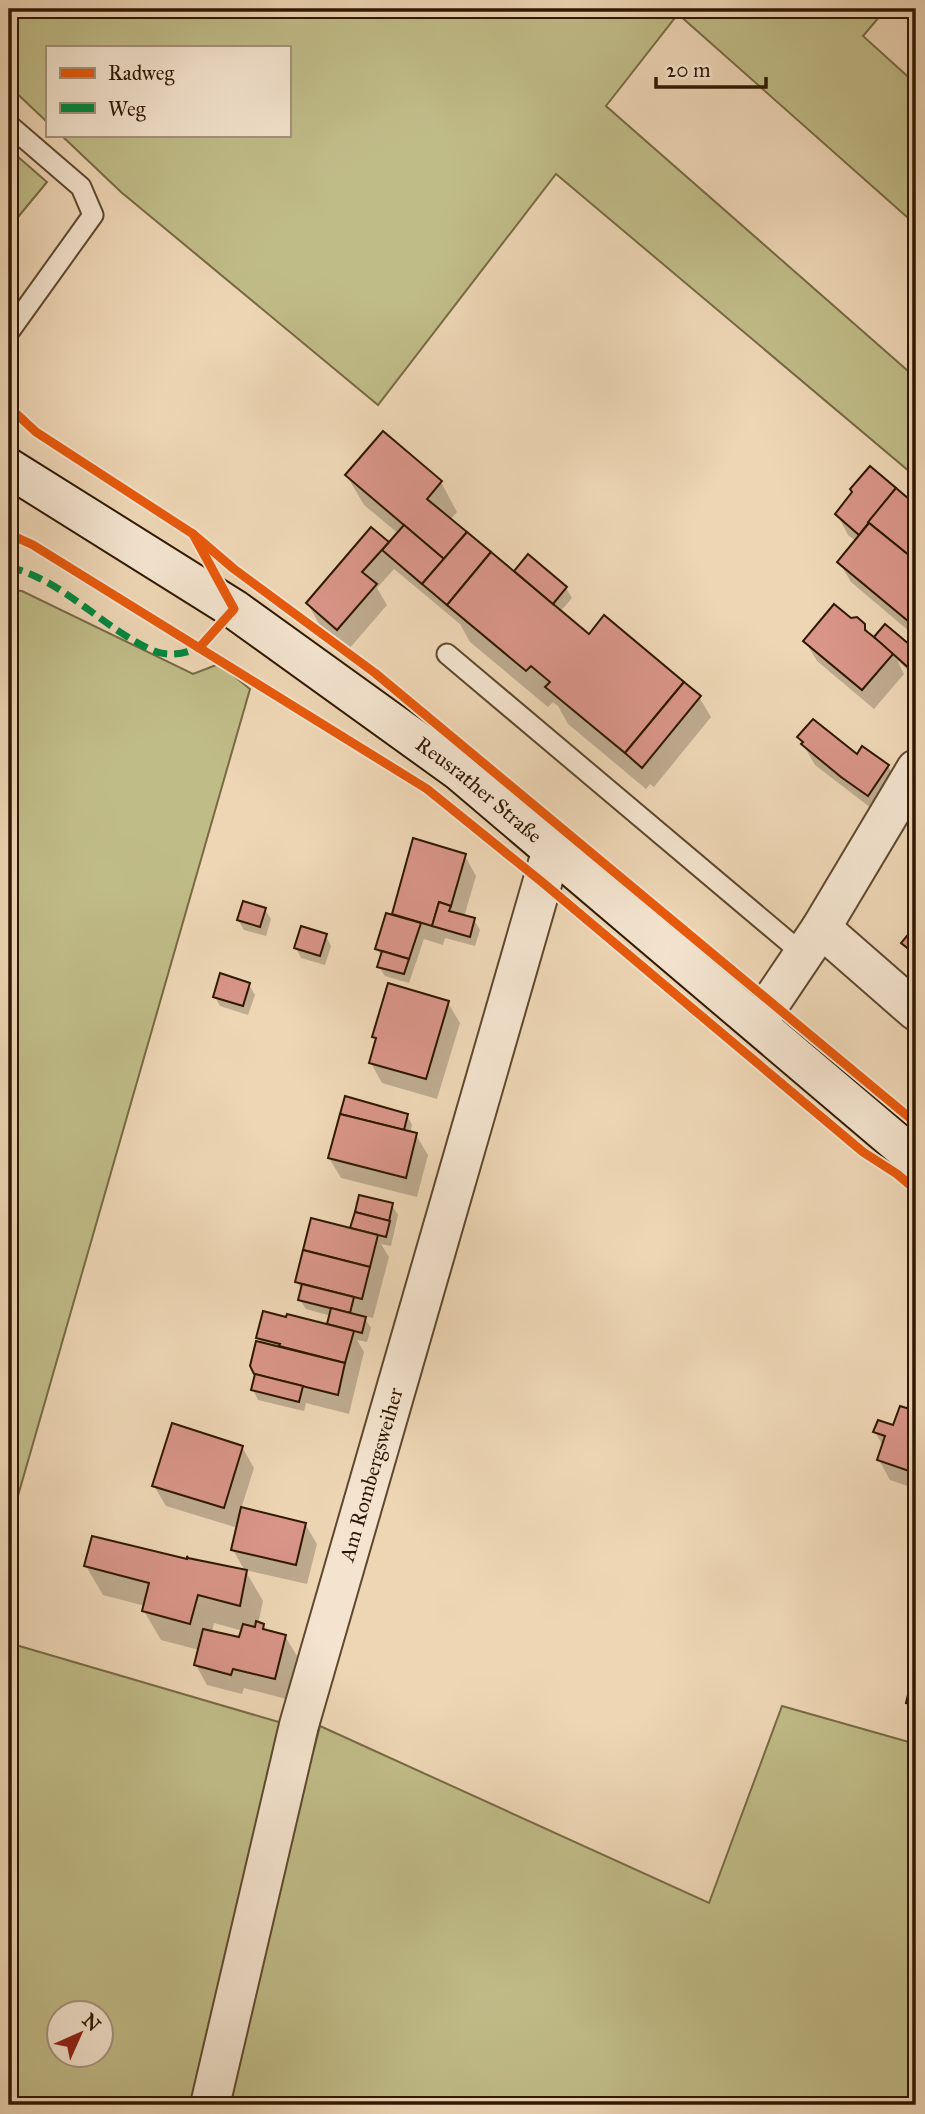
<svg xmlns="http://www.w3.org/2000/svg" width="925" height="2114" viewBox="0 0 925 2114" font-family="'IM FELL Great Primer',serif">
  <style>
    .green { fill: #c0bc88; stroke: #786a44; stroke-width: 2; fill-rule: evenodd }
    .shadow { fill: #0003; fill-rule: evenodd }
    .building { fill: #d99588; stroke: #2f1801; stroke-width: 2 }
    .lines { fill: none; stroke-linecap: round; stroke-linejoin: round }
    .lane-casing { stroke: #5f482e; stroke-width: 23 }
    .street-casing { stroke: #5f482e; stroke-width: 42 }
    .secondary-casing { stroke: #2f1801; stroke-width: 42 }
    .lane { stroke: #f4e4cf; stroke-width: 19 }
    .street { stroke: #f4e4cf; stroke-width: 38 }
    .secondary { stroke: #f4e4cf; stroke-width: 38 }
    .quiet { stroke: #00873e; stroke-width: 7; stroke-dasharray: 14 7; stroke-linecap: butt }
    .cycleway-casing { stroke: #f4e4cf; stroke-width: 13 }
    .cycleway { stroke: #e8590c; stroke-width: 9 }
    .labels { text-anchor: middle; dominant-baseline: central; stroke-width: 6; stroke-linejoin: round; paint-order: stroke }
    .street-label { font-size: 21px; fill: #2f1801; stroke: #f4e4cf }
  </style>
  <rect width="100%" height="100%" fill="#eed6b5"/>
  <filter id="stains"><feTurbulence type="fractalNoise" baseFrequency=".00286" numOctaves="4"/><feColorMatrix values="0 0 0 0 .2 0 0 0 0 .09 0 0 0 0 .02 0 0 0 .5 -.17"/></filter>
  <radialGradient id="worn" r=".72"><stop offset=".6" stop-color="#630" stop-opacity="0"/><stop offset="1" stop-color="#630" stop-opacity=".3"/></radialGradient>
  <g class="green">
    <path d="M9 9H886L863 36 916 84V225L678 14 606 106 916 378V477L556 174 378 405 121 192 61 135H289V47H47V122L9 86Z"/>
    <path d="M9 149 47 182 9 228Z"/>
    <path d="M9 590 22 591 193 674 219 664 250 689 9 1527Z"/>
    <path d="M9 1643 289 1725 193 2105H9ZM60 2012H102V2054H60Z"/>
    <path d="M782 1706 916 1744V2105H226L257 1963 320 1726 709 1903Z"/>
  </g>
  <g class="shadow">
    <path d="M870 469 916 507V637L851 582 839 562 856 541 848 535 837 514Z"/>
    <path d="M347 476 441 482 457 512 450 520 514 574 529 556 566 588 572 598 560 612 589 637 699 697 711 717 654 787 650 784 646 789 568 724 558 706 553 702 548 707 470 642 460 624 394 569 377 588 387 605 349 649 319 624 308 604 371 530 389 545 399 534 364 505Z"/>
    <path d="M850 619 864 625 871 636 880 644 885 627 916 653V678L897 660 904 674 874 709 817 661 805 641Z"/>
    <path d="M799 737 888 766 899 786 880 815 815 765Z"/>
    <path d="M465 856 476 876 464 917 474 920 480 930 475 946 445 938 443 945 424 939 409 983 385 976 379 967 382 957 377 949 396 918 394 913Z"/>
    <path d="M265 910 271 919 266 936 244 930 238 920Z"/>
    <path d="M916 928V965L903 943Z"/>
    <path d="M326 936 331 946 325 965 301 958 296 948Z"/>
    <path d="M249 985 255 995 248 1015 220 1006 215 997Z"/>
    <path d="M448 1003 460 1023 437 1099 382 1083 371 1063 377 1041 374 1036Z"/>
    <path d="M407 1115 412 1125 410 1134 416 1135 428 1155 417 1197 341 1178 329 1158Z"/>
    <path d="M392 1205 398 1215 391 1246 381 1244 389 1257 373 1318 363 1316 371 1328 367 1342 357 1340 364 1352 349 1414 306 1403 304 1411 258 1400 253 1390 262 1344 258 1337 331 1327V1316L306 1309 300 1300 302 1291 297 1282 354 1231ZM357 1232 380 1234 379 1237Z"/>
    <path d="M901 1408 916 1413V1489L890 1480 879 1460 883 1446 875 1432 894 1428Z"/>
    <path d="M242 1447 254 1468 241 1509 305 1524 317 1544 307 1584 245 1570 263 1601 258 1624 263 1625 267 1632 285 1636 297 1656 286 1699 244 1688 242 1694 207 1685 196 1665 199 1650 161 1640 144 1611 145 1606 103 1595 86 1566 186 1560 245 1571 233 1550 238 1528 166 1506 154 1486ZM214 1623 243 1631 241 1639 212 1632Z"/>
    <path d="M916 1668V1718L908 1703Z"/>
  </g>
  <g class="building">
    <path d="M383 431 442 481 427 499 467 532 444 559 345 475Z"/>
    <path d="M870 466 896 488 859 535 835 514 852 492 850 489Z"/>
    <path d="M896 488 916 505V561L868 522Z"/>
    <path d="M869 523 916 561V623L914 626 837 562Z"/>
    <path d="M404 525 444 559 422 584 382 550Z"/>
    <path d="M371 527 389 542 362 572 377 584 337 630 306 603Z"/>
    <path d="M467 532 491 552 447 605 422 584Z"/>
    <path d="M491 552 589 634 604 615 684 682 625 753 545 687 550 682 531 666 526 671 447 605Z"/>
    <path d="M528 554 567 587 553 604 514 571Z"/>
    <path d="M834 604 851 618 857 617 865 624V630L894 653 862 690 803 641Z"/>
    <path d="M885 624 916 650V664L911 670 874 637Z"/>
    <path d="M684 682 701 696 642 768 625 753Z"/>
    <path d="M813 719 857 754 862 746 889 765 868 796 841 777 801 744 803 742 797 737Z"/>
    <path d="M413 838 466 854 451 906 439 902 432 926 392 914Z"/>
    <path d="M243 901 266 908 260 927 237 920Z"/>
    <path d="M439 902 451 906 449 911 475 918 470 937 432 926Z"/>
    <path d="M386 913 421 923 409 959 375 949Z"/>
    <path d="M916 925V955L901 943Z"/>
    <path d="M301 926 327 934 320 956 294 948Z"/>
    <path d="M382 951 409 959 404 974 377 967Z"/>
    <path d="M220 973 250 983 243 1006 213 997Z"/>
    <path d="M388 983 449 1001 426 1079 369 1063 376 1038 372 1037Z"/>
    <path d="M345 1096 408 1114 404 1130 340 1114Z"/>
    <path d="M340 1114 417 1133 406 1178 328 1158Z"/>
    <path d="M359 1195 393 1203 389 1221 355 1212Z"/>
    <path d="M355 1212 390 1221 386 1237 350 1228Z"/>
    <path d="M311 1218 378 1235 370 1267 303 1250Z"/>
    <path d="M303 1250 370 1267 362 1299 295 1282Z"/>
    <path d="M302 1284 354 1297 350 1313 298 1300Z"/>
    <path d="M331 1308 366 1317 362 1333 327 1324Z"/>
    <path d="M263 1311 286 1317 287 1314 354 1331 345 1363 279 1346 280 1344 256 1338Z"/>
    <path d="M256 1341 345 1363 338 1395 254 1374 250 1366Z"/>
    <path d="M255 1374 303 1386 299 1402 251 1390Z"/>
    <path d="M900 1406 916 1411V1449L909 1471 877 1460 885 1436 873 1432 878 1420 893 1425Z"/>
    <path d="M172 1423 243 1446 224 1508 152 1486Z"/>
    <path d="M241 1507 306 1523 296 1565 231 1550Z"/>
    <path d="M92 1536 187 1559V1556L188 1558 247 1570 240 1606 198 1595 190 1624 142 1611 149 1583 84 1566Z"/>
    <path d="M256 1621 264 1624 263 1629 286 1635 275 1679 233 1669 231 1675 194 1665 203 1629 239 1637 243 1624 255 1627Z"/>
    <path d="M916 1661V1706L906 1703Z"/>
  </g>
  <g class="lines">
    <defs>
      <g id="lane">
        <path d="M9 125 81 187 93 215 9 332"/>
        <path d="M447 654 803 954"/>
      </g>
      <g id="street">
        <path d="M821 928 916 1011"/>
        <path d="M757 1023 821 928 916 769"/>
        <path id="s1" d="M210 2105 299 1725 552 849"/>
      </g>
      <g id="secondary">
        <path id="s2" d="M9 468 234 609 459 771 916 1159"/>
      </g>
    </defs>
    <use href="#lane" class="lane-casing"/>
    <use href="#street" class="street-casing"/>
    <use href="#secondary" class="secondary-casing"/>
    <use href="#lane" class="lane"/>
    <use href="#street" class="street"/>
    <use href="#secondary" class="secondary"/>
    <path class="quiet" d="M9 567C64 580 103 629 154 651 168 657 188 654 200 646"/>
    <defs>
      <g id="cycleway">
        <path d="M9 407 36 432 193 534 234 609 199 648"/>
        <path d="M9 534 33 545 427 789 542 882 863 1152 897 1174 916 1190"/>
        <path d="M193 534 234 569 375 673 916 1123"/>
      </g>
    </defs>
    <use href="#cycleway" class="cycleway-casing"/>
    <use href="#cycleway" class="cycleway"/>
  </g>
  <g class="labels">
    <g class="street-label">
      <text stroke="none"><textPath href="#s2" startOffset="570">Reusrather Straße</textPath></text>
      <text stroke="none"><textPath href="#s1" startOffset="651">Am Rombergsweiher</textPath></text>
    </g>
  </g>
  <rect width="925" height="2114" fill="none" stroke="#eed6b5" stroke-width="35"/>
  <rect x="10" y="10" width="904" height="2093" fill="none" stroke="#2f1801" stroke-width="3.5"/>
  <rect x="18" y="18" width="890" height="2079" fill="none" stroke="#2f1801" stroke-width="2"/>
  <rect x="46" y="46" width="245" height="91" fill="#f4e4cf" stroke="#a5927d" stroke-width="2"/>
  <rect x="60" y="68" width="35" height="10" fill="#e8590c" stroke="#a5927d" stroke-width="2"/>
  <text x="108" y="80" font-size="21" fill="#2f1801">Radweg</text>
  <rect x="60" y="103" width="35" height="10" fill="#00873e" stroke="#a5927d" stroke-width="2"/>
  <text x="108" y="116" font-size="21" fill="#2f1801">Weg</text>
  <g transform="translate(80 2034) rotate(45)"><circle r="33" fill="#f4e4cf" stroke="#a5927d" stroke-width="2"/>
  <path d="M0-5L12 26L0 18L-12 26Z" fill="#8f2418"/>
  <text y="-10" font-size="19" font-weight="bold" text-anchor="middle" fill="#2f1801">N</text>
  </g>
  <path d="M656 77v10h110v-10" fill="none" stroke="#2f1801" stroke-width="3.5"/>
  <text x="666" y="77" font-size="21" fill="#2f1801" stroke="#f4e4cf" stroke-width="5" paint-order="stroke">20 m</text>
  <rect width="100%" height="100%" filter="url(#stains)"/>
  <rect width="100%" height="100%" fill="url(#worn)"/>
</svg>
